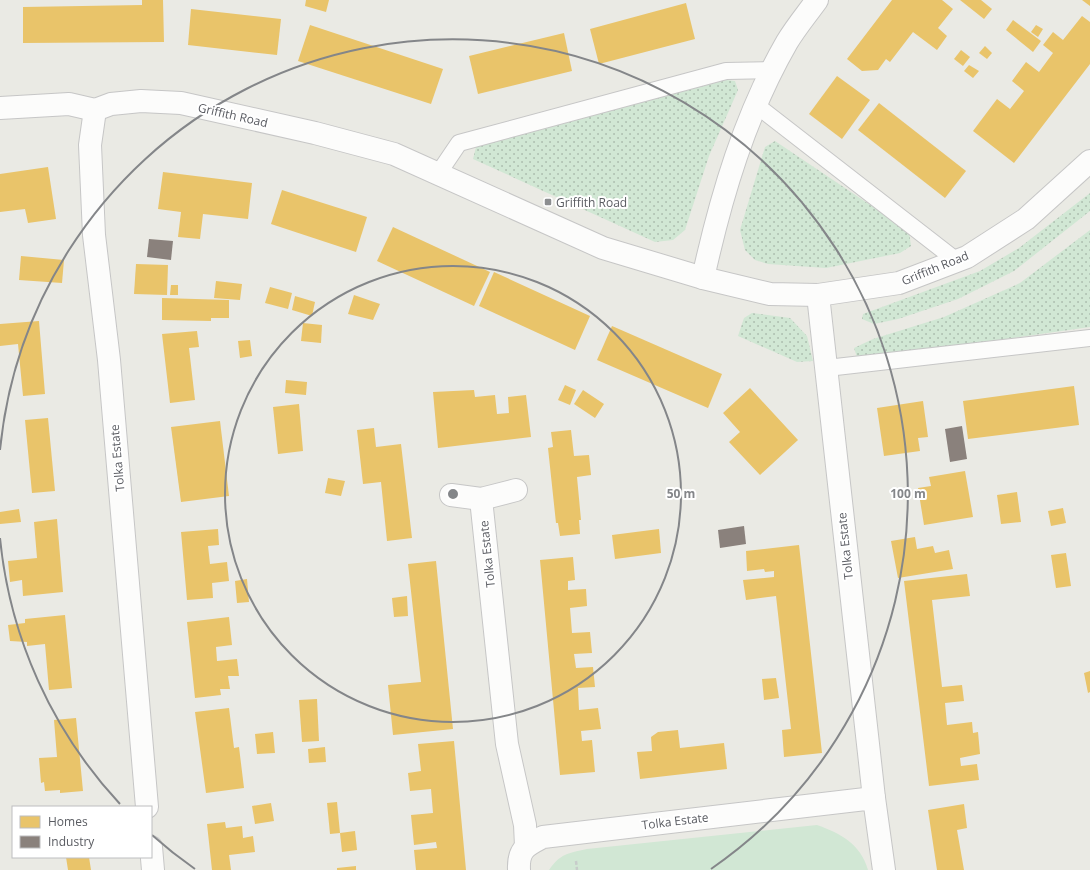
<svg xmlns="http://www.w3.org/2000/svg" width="1090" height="870" viewBox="0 0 1090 870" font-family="'Open Sans',sans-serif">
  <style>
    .grass { fill: url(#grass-dots) }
    .green { fill: #d1e7d4 }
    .homes { fill: #e9c46a }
    .industry { fill: #8a817c }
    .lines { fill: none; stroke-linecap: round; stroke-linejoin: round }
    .lane-casing { stroke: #c6c6c6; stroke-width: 18 }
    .street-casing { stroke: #c6c6c6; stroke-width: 24 }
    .path { stroke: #c7ccca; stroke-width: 2.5; stroke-dasharray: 4 2; stroke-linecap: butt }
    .lane { stroke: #fcfcfb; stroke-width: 16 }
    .street { stroke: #fcfcfb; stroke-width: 22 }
    .ring { fill: none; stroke: #848689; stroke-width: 2 }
    .poi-dot { fill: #8c8e90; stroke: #fff; stroke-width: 1.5 }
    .labels { text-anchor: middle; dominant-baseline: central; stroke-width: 4; stroke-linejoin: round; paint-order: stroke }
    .street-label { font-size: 12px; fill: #5a5c62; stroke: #fff }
    .poi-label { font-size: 12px; fill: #5a5c62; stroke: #fff; text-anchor: start }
    .centre { fill: #848689; stroke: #fff; stroke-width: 2 }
    .ring-label { font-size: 12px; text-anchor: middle; font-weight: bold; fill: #848689; stroke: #fff; stroke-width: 4; stroke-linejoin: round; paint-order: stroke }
  </style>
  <defs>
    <pattern id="grass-dots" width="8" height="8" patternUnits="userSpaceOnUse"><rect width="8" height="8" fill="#d1e7d4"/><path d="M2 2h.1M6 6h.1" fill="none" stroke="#adbeaf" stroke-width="1.8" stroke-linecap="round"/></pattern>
  </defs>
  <rect width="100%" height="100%" fill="#eaeae4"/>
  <g class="grass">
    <path d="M726 80 735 81 738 90 709 156 685 230 673 240 655 242 473 159 476 147Z"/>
    <path d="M775 141 909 231 911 246 900 253 826 268 768 264 755 260 745 250 740 230 765 147Z"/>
    <path d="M1090 193V211L1014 271 958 299 898 319 874 324 862 319 863 314 980 271 1019 248Z"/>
    <path d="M1090 230V327L858 360 854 348 873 339 944 317 1020 283Z"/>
    <path d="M752 313 790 318 807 336 813 361 797 362 738 336 744 318Z"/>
  </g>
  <path class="green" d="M817 825C840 833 861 844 868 870H549C560 854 568 853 587 849Z"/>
  <g class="homes">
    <path d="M142 0H163L164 42 23 43V7L142 5Z"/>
    <path d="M306 0H329L326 12 305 6Z"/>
    <path d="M892 0H942L953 9 938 28 947 36 937 50 913 32 890 62 886 59 878 70 862 71 847 59Z"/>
    <path d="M960 0H981L992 9 984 19Z"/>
    <path d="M1082 0H1090V6Z"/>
    <path d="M686 3 695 39 599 64 590 29Z"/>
    <path d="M191 9 281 19 277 55 188 45Z"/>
    <path d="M1082 16 1090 22V64L1014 163 973 131 997 99 1010 109 1024 91 1012 81 1026 62 1039 72 1053 53 1043 45 1053 32 1063 40Z"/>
    <path d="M1013 20 1041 41 1033 52 1006 30Z"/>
    <path d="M310 25 443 69 431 104 298 61Z"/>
    <path d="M1036 25 1043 29 1038 37 1031 32Z"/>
    <path d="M564 33 572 71 478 94 469 56Z"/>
    <path d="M985 46 992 53 987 59 979 53Z"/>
    <path d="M961 50 970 57 963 66 954 59Z"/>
    <path d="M969 65 979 71 973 78 964 71Z"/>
    <path d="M837 76 870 100 842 139 809 114Z"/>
    <path d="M879 103 966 171 945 198 858 130Z"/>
    <path d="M48 167 56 219 28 223 25 209 0 212V174Z"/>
    <path d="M163 172 252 183 248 219 203 214 200 239 178 237 181 212 158 209Z"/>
    <path d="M282 190 367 217 356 252 271 224Z"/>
    <path d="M393 227 490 272 474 306 377 261Z"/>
    <path d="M21 256 64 260 62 283 19 280Z"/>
    <path d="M136 264 168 265 167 295 134 294Z"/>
    <path d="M494 272 590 316 575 350 479 306Z"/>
    <path d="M216 281 242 284 240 300 214 298Z"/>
    <path d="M171 285H178V295H170Z"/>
    <path d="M270 287 292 293 288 309 265 303Z"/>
    <path d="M354 295 380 304 373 320 348 314Z"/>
    <path d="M295 296 315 302 312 316 292 310Z"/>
    <path d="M162 298 229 300V318H211V321L162 320Z"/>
    <path d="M39 321 45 394 23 396 18 344 0 346V324Z"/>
    <path d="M303 323 322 325 321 343 301 341Z"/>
    <path d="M612 326 722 374 708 408 597 360Z"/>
    <path d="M197 331 199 347 189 348 195 400 170 403 162 334Z"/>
    <path d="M250 340 252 356 240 358 238 341Z"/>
    <path d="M286 380 307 382 306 395 285 393Z"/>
    <path d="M565 385 576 390 570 405 558 400Z"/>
    <path d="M1074 386 1079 425 968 439 963 401Z"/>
    <path d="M750 388 798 440 760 475 729 442 740 432 723 413Z"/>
    <path d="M474 390 475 397 495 395 497 414 509 413 508 397 526 395 531 437 438 448 433 392Z"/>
    <path d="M583 390 604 404 595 418 574 404Z"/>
    <path d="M923 401 928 437 918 438 920 451 884 456 877 408Z"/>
    <path d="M299 404 303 451 278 454 273 407Z"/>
    <path d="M48 418 55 491 32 493 25 420Z"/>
    <path d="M220 421 229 496 181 502 171 427Z"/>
    <path d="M374 428 376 447 401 444 412 538 387 541 381 482 363 484 357 430Z"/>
    <path d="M571 430 574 456 589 455 591 475 577 477 581 520H579L580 534 560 536 558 523H556L548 448 553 447 551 432Z"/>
    <path d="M965 471 973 517 924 525 918 488 931 486 929 477Z"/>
    <path d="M328 478 345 481 341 496 325 493Z"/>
    <path d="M1017 492 1021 522 1001 524 997 495Z"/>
    <path d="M1063 508 1066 523 1051 526 1048 511Z"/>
    <path d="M19 509 21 522 0 524V512Z"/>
    <path d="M57 519 63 592 23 596 22 580 10 582 8 561 37 558 34 522Z"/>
    <path d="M218 529 219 545 208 546 210 564 227 562 229 581 212 583 213 598 187 600 181 532Z"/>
    <path d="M659 529 661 553 615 559 612 535Z"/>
    <path d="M915 537 917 549 933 546 935 553 949 550 953 569 898 578 891 541Z"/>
    <path d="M799 545 822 753 784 757 782 730 791 729 776 596 746 600 743 580 774 577V571L765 572 764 569 747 571 746 551Z"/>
    <path d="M1066 553 1071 586 1056 588 1051 555Z"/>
    <path d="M573 557 575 580 568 581V590L586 589 587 606 570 608 572 633 590 632 592 653 574 654 576 668 593 667 595 687 578 688 579 710 598 708 601 729 581 731 582 741 592 740 595 772 560 775 540 560Z"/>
    <path d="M436 561 453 729 393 735 388 685 421 682 408 564Z"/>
    <path d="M967 574 970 596 932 600 942 687 962 685 964 701 945 703 947 725 972 722 973 733 978 732 980 754 960 758 961 766 977 764 979 780 929 786 904 581Z"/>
    <path d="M247 579 249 602 237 603 235 581Z"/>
    <path d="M407 596 408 616 394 617 392 598Z"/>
    <path d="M65 615 72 688 49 690 45 644 27 646V642L10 641 8 625 25 623V619Z"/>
    <path d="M229 617 232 645 216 647 217 661 237 659 239 676H228L230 689H220L221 695 195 698 187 622Z"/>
    <path d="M1090 671V692L1088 693 1084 673Z"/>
    <path d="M776 678 779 698 764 700 762 679Z"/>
    <path d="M317 699 319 741 302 742 299 700Z"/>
    <path d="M229 708 234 748 239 747 244 788 206 793 195 712Z"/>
    <path d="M76 718 83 791 60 793V790L45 791 44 782 41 783 39 758 57 757 54 720Z"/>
    <path d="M678 730 680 748 724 743 727 769 640 779 637 752 652 751 651 737 658 732Z"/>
    <path d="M273 732 275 753 257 754 255 734Z"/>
    <path d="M454 741 466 870H416L414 850 437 848 436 842 414 845 411 815 433 813 431 789 410 791 408 773 421 771 418 744Z"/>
    <path d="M325 747 326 762 309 763 308 749Z"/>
    <path d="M337 802 340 833 330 834 327 803Z"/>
    <path d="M271 803 274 821 255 824 252 806Z"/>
    <path d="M964 804 967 828 957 830 964 870H937L928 810Z"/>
    <path d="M225 822 226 828 242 826 243 838 253 836 255 852 229 855 231 870H212L207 824Z"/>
    <path d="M355 831 357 850 342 852 340 833Z"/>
    <path d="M66 857H89L91 870H68Z"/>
    <path d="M356 866V870H337V868Z"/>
  </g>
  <g class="industry">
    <path d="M149 239 173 241 171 260 147 257Z"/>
    <path d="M962 426 967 459 950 462 945 429Z"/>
    <path d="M744 526 746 544 720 548 718 530Z"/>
  </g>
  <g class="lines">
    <defs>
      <g id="lane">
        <path d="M756 105 957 261"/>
        <path d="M438 174 459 143 726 71 773 70"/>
        <path d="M827 368 1090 338"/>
      </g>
      <g id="street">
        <path d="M0 108 69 104 95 110 111 104 141 101 181 103 315 133 394 154 603 248 703 278 770 294 818 295 899 283 967 257 1026 219 1090 161"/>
        <path d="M95 110 90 145 94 235 109 360 147 807"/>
        <path d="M703 278C721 196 745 115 787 42 796 27 807 14 817 0"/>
        <path d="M818 295 874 798"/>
        <path d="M451 495 481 499 516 490"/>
        <path d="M481 499 507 744 525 825 526 846"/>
        <path d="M151 847 153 870"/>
        <path d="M519 870C518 849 526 846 543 837L874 798 884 870"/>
      </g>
    </defs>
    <use href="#lane" class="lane-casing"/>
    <use href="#street" class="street-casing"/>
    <path class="path" d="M576 861 577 870"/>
    <use href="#lane" class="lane"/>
    <use href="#street" class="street"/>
  </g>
  <g class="ring">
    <circle cx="453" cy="494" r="228"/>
    <path d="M195 869A455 455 0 0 1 152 835M120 804A455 455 0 0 1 0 538M0 450A455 455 0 1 1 711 869"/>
  </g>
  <rect class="poi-dot" x="544" y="198" width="8" height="8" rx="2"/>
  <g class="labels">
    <g class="street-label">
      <text transform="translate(233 115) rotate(13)">Griffith Road</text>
      <text transform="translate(935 268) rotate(-22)">Griffith Road</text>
      <text transform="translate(117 458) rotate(-95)">Tolka Estate</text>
      <text transform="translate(845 546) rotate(-96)">Tolka Estate</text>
      <text transform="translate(487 554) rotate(-96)">Tolka Estate</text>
      <text transform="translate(675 821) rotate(-7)">Tolka Estate</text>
    </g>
    <g class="poi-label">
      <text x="556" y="202">Griffith Road</text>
    </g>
  </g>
  <circle cx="453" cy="494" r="6" class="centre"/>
  <g class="ring-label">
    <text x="681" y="498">50 m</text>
    <text x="908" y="498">100 m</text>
  </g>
  <rect x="12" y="806" width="140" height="52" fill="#ffffff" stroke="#bdbec0"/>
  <rect x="20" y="816" width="20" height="12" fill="#e9c46a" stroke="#bdbec0"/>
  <text x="48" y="826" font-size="12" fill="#5a5c62">Homes</text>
  <rect x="20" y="836" width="20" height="12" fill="#8a817c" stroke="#bdbec0"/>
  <text x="48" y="846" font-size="12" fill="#5a5c62">Industry</text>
</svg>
